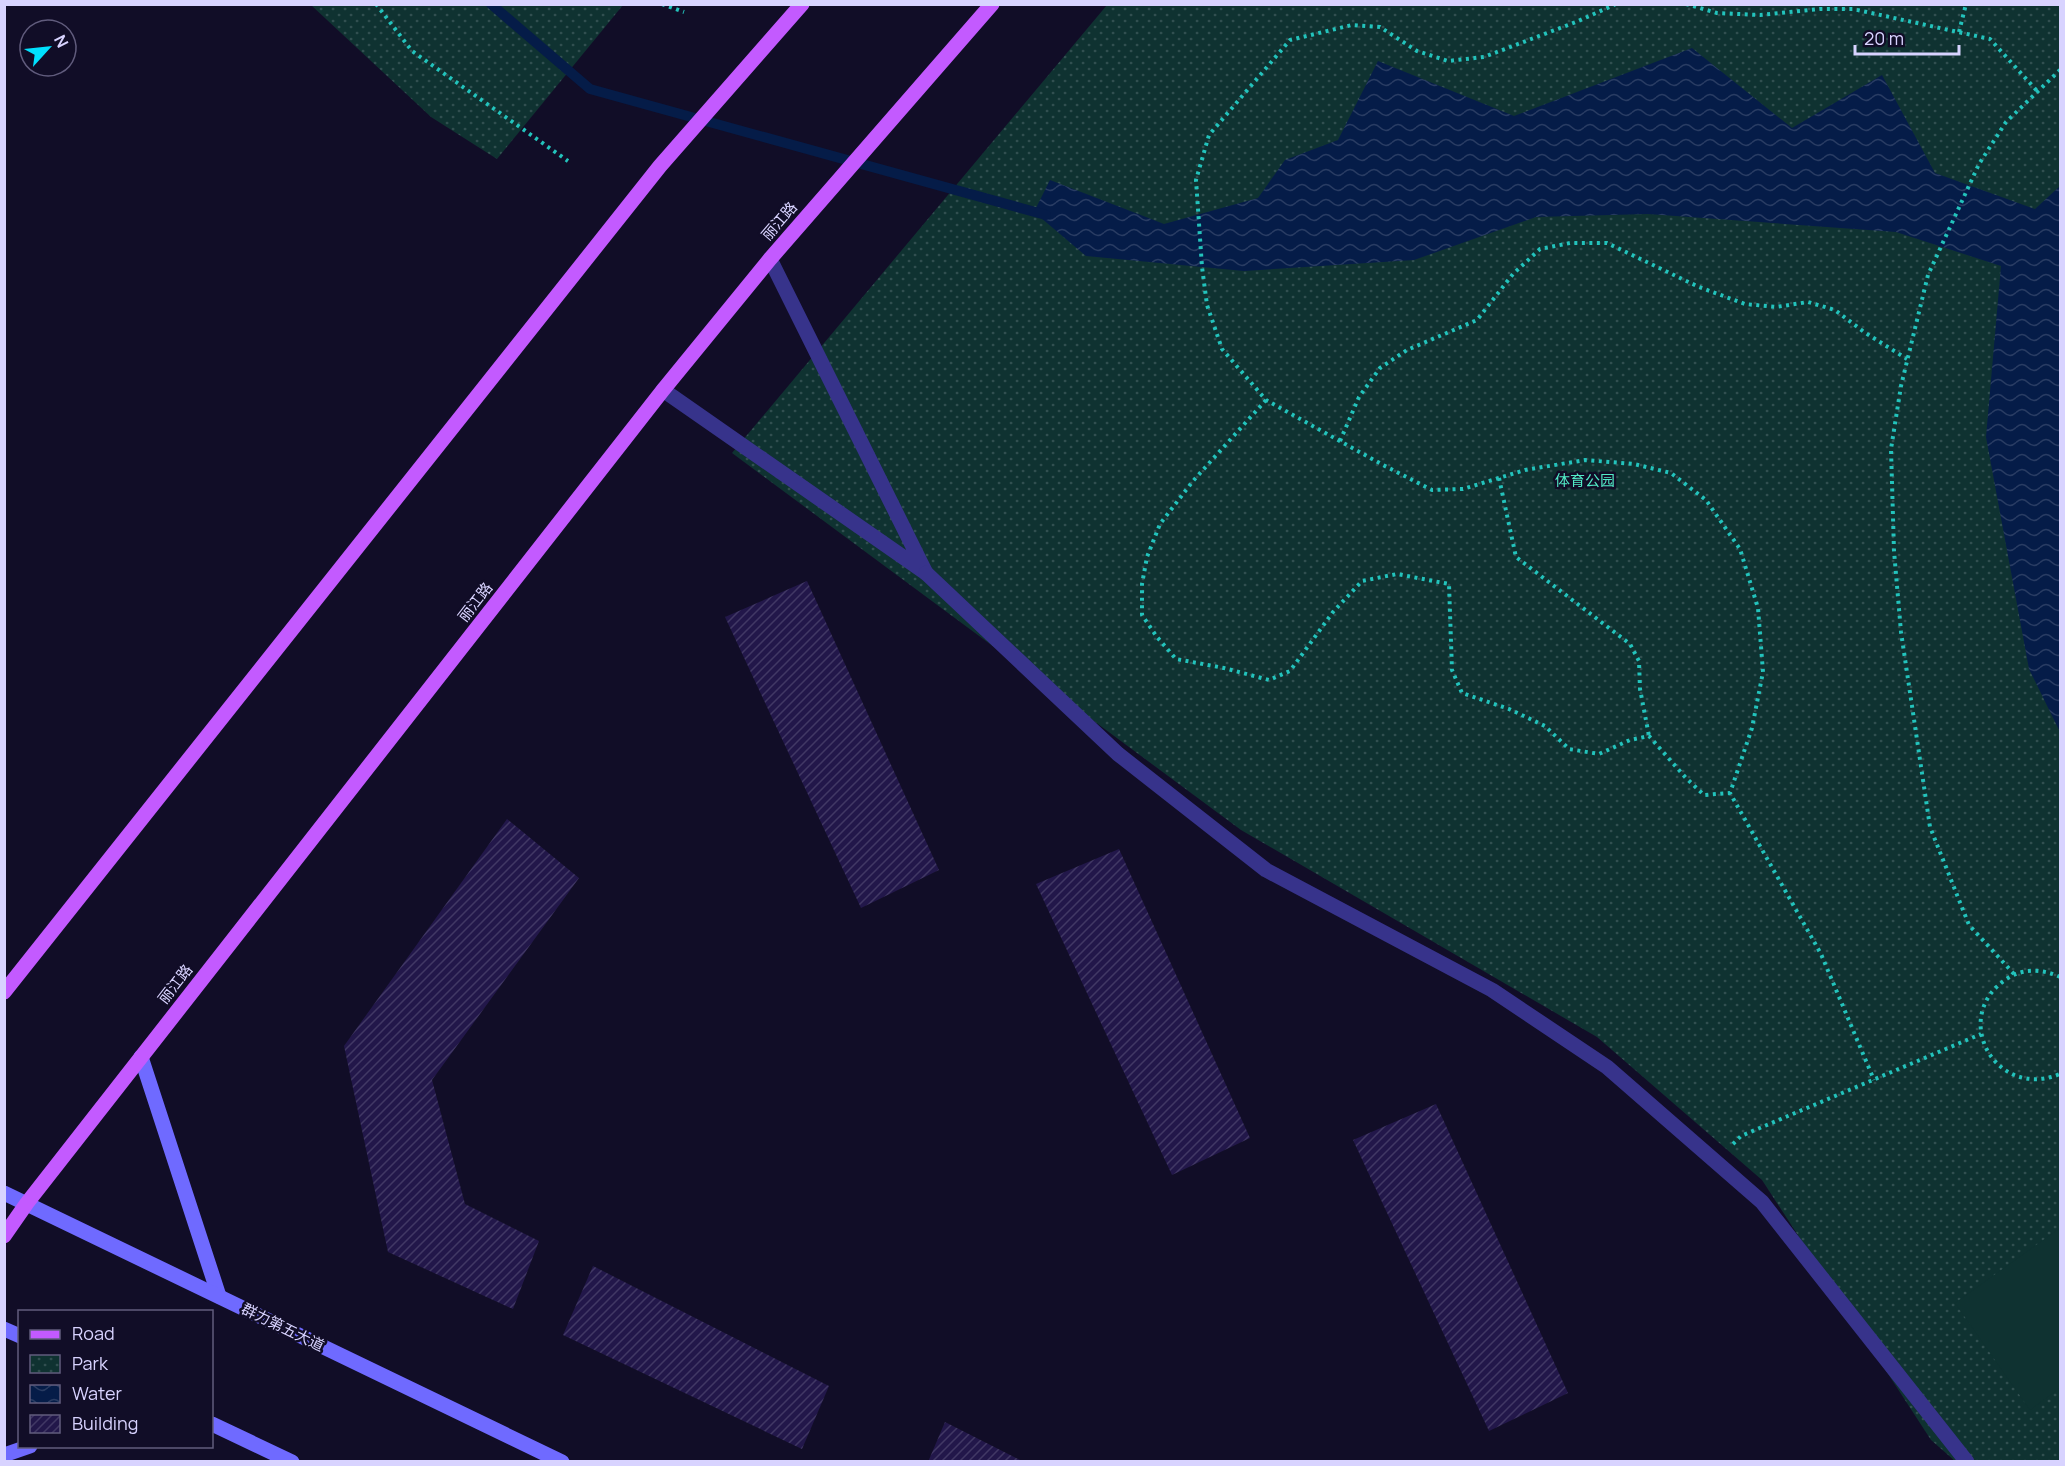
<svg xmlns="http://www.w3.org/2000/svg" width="2065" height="1466" viewBox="0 0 2065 1466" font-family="Manrope,'Noto Sans SC',sans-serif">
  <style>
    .park { fill: url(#park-dots) }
    .garden { fill: #0f3231 }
    .water { fill: url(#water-waves) }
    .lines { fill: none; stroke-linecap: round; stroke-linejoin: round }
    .stream { stroke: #051c48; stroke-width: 10 }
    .building { fill: url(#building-hatch) }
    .path { stroke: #23c3bc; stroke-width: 4; stroke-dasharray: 3 4.5; stroke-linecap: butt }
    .street { stroke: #37338b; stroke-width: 15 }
    .secondary { stroke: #6f6aff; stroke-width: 15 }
    .primary { stroke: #c35aff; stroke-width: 15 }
    .labels { text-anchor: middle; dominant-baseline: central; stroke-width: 5; stroke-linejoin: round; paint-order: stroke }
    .street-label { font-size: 15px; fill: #d8d3ff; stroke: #110d27 }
    .park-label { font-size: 15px; fill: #52ebc7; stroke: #110d27 }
  </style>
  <defs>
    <pattern id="park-dots" width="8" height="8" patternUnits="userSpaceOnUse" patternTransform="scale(1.5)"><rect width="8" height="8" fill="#0f3231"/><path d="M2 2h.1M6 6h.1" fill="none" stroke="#314f50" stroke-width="1.8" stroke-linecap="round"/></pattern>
    <pattern id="water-waves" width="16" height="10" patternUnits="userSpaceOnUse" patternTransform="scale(1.5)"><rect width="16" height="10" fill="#051c48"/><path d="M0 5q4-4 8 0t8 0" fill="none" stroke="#293c63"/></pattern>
    <pattern id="building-hatch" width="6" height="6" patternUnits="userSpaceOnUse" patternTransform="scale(1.5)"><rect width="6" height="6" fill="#22174a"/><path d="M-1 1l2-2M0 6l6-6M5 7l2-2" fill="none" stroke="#413865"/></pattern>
  </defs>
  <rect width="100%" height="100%" fill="#110d27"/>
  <g class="park">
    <path d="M311 5H623L497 159 431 117Z"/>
    <path d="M1107 5H2060V1461H1955L1931 1440 1762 1180 1597 1037 1241 830 732 453Z"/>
  </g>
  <path class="garden" d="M2060 1228V1388L2030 1410 1955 1303Z"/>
  <path class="water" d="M1692 48 1792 128 1882 75 1935 173 2035 209 2060 186V732L2029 669 1986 437 2001 266 1896 232 1648 214 1536 217 1414 260 1244 271 1086 256 1034 212 1050 180 1164 224 1258 198 1285 160 1338 140 1378 61 1514 116Z"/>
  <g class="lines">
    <path class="stream" d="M491 4 590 89 1046 215"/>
  </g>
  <g class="building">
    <path d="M807 581 939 870 861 908 725 617Z"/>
    <path d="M507 819 579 878 432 1080 465 1204 539 1241 513 1309 388 1252 344 1046Z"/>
    <path d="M1119 849 1250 1138 1172 1175 1036 884Z"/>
    <path d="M1436 1104 1568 1393 1489 1431 1353 1140Z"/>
    <path d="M593 1266 829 1386 802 1449 563 1335Z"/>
    <path d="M945 1422 1024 1462H928Z"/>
  </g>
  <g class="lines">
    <g class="path">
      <path d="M376 4 412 51 568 161"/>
      <path d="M662 4 684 12"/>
      <path d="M1616 4 1576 22 1484 57 1448 61 1417 51 1380 27 1352 25 1290 40 1209 135 1196 180 1202 267 1207 305 1222 349 1266 400 1383 465 1432 490 1463 489 1525 470 1585 460 1634 464 1671 473 1706 500 1740 549 1758 608 1763 672 1752 728 1730 793 1821 954 1874 1080"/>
      <path d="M1686 4 1717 13 1760 15 1820 9H1853L1990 39 2038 92"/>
      <path d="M1959 32 1966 4"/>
      <path d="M1266 400 1193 481 1160 524 1147 557 1142 584V615L1157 637 1176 659 1224 668 1269 680 1290 671 1333 612 1362 581 1397 574 1449 584 1452 670 1462 693 1509 709 1545 726 1569 749 1599 754 1630 740 1649 736 1686 778 1704 795 1730 793"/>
      <path d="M1340 441 1359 397 1380 368 1407 350 1477 320 1513 274 1540 249 1570 243H1607L1699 287 1745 304 1776 307 1808 302 1835 310 1864 332 1907 359"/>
      <path d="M1499 478 1516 557 1630 644 1639 661 1640 689 1649 736"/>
      <path d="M2014 974 1969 925 1930 827 1901 632 1894 551 1891 449 1901 386 1928 275 1979 164 2006 122 2060 70"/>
      <path d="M2060 977C2043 969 2024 968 2008 978 1949 1015 1994 1101 2060 1074"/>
      <path d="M1733 1144 1741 1136 1981 1034"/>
    </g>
    <g class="street">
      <path d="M663 390 926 573 770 259"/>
      <path d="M926 573 1118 754 1266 870 1492 990 1607 1067 1762 1202 1967 1462"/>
    </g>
    <g class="secondary">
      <path d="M141 1057 219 1296"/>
      <path d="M4 1193 562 1462"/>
      <path d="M4 1329 20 1336"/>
      <path d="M212 1424 292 1462"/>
      <path d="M4 1455 30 1446"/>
    </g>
    <g class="primary">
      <path d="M4 992 660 166 802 4"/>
      <path d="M4 1236 27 1203 663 390 770 259 992 4"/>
    </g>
  </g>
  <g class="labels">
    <g class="street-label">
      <text transform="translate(779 221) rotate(-49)">丽江路</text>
      <text transform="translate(475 602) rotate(-52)">丽江路</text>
      <text transform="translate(175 984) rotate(-52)">丽江路</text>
      <text transform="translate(283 1327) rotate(26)">群力第五大道</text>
    </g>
    <g class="park-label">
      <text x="1585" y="480">体育公园</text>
    </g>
  </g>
  <rect width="2065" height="1466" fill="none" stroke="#d8d3ff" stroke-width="12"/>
  <rect x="18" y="1310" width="195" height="138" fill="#110d27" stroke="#615c7d" stroke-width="1.5"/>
  <rect x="30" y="1330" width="30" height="9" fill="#c35aff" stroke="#615c7d" stroke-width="1.5"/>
  <text x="72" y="1340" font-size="18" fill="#d8d3ff">Road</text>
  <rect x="30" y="1355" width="30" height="18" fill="url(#park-dots)" stroke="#615c7d" stroke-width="1.5"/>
  <text x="72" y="1370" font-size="18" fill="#d8d3ff">Park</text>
  <rect x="30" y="1385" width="30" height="18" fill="url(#water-waves)" stroke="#615c7d" stroke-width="1.5"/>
  <text x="72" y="1400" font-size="18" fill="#d8d3ff">Water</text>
  <rect x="30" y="1415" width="30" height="18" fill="url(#building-hatch)" stroke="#615c7d" stroke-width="1.5"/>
  <text x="72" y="1430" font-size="18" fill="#d8d3ff">Building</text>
  <g transform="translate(48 48) rotate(63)"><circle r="28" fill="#110d27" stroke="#615c7d" stroke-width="1.5"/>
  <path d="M0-4.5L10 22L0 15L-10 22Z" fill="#00e1fe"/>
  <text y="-9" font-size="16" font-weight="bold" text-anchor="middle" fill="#d8d3ff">N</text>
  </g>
  <path d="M1855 45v9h104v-9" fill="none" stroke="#d8d3ff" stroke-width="3"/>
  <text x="1864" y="45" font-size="18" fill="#d8d3ff" stroke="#110d27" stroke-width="4.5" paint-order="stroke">20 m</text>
</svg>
